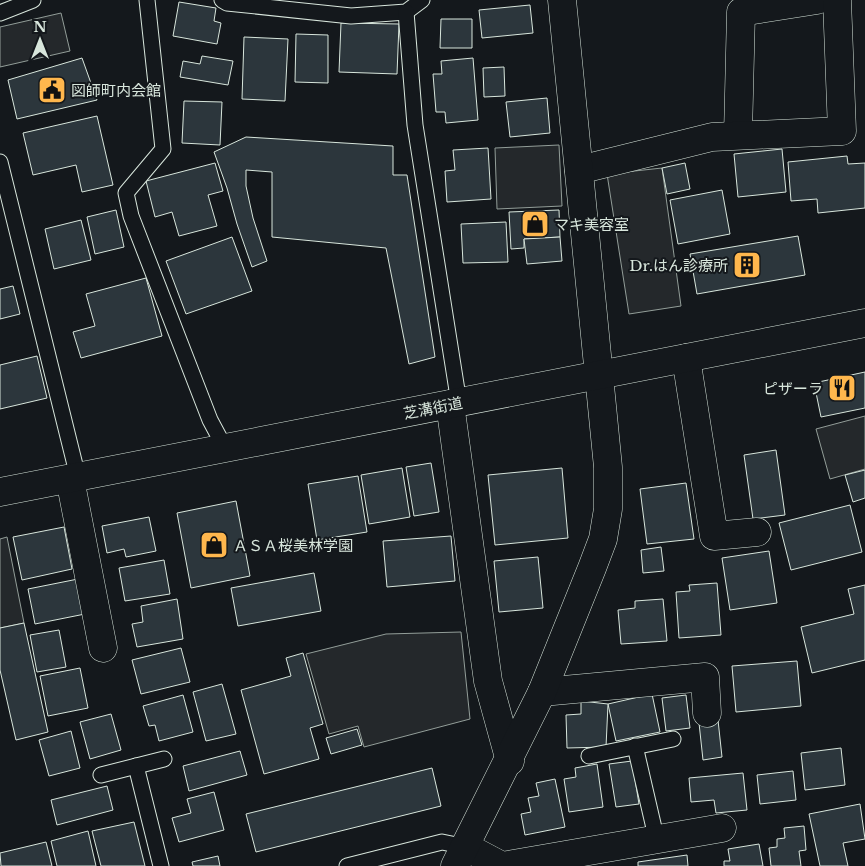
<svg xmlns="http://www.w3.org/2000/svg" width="865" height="866" viewBox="0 0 865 866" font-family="'Libre Baskerville','Noto Sans JP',serif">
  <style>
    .parking { fill: #24282b; stroke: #939e99 }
    .building { fill: #2c363c; stroke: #d8e6dc }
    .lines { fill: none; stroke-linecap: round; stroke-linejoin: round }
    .service-casing { stroke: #d8e6dc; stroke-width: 17 }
    .minor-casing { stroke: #d8e6dc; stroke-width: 29 }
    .tertiary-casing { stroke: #d8e6dc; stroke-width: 29 }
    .primary-casing { stroke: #d8e6dc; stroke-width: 29 }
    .service { stroke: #14181c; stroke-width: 15 }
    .minor { stroke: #14181c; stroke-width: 28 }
    .tertiary { stroke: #14181c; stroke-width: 28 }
    .primary { stroke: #14181c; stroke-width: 28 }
    .labels { text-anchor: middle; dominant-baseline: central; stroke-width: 4; stroke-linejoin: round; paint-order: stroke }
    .poi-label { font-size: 15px; fill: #d8e6dc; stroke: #14181c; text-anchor: start }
    .street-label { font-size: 15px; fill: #d8e6dc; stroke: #14181c }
  </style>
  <rect width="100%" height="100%" fill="#14181c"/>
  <g class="parking">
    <path d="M61 13 70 51 0 67V27Z"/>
    <path d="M559 145 562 206 497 209 495 148Z"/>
    <path d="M662 168 681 306 629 314 607 174Z"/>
    <path d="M865 416V469L830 479 816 429Z"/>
    <path d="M7 537 24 623 0 628V539Z"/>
    <path d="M461 632 470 719 364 747 358 726 329 734 306 654 386 634Z"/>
  </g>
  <g class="building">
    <path d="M179 2 216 8 214 21 221 23 217 44 173 36Z"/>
    <path d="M530 5 533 33 482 38 479 10Z"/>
    <path d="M441 19H472V48H440Z"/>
    <path d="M341 23 399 24 397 74 339 72Z"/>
    <path d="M296 34 328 35V83L295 82Z"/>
    <path d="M244 37 288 39 285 101 242 99Z"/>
    <path d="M202 56 233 61 228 85 180 77 183 61 200 64Z"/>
    <path d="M82 58 97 100 17 119 8 80Z"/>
    <path d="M473 58 478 120 446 123 445 112H436L433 74H442L441 61Z"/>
    <path d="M504 67 505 96 484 97 483 68Z"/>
    <path d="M547 98 550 133 510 137 506 102Z"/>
    <path d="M184 101 222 102 220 145 182 143Z"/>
    <path d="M97 116 113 185 82 192 76 165 33 175 23 133Z"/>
    <path d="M246 137 393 146V175H407L435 357 409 364 386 248 272 237V172L246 170V186L253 218 267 261 252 267 237 224 227 188 214 152Z"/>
    <path d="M488 148 491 199 447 202 445 171 455 170 453 150Z"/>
    <path d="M782 149 786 192 738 197 734 154Z"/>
    <path d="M847 156 848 164 865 163V208L818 213 817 199 791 201 788 162Z"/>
    <path d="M215 163 223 191 208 195 217 226 179 236 172 212 155 217 146 181Z"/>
    <path d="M685 163 690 189 667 194 662 168Z"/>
    <path d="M722 190 730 234 678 244 670 200Z"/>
    <path d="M116 210 124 247 95 254 87 217Z"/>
    <path d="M559 210 560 237 524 239V248L511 249 509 212Z"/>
    <path d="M81 220 91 260 54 269 45 229Z"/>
    <path d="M506 222 508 262 463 263 461 224Z"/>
    <path d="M798 236 805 275 697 294 690 254Z"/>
    <path d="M232 237 252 291 186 314 166 261Z"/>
    <path d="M560 237 562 261 527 264 524 239Z"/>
    <path d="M146 278 162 336 81 358 73 332 95 326 86 294Z"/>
    <path d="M13 286 20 314 0 319V289Z"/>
    <path d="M37 356 47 398 0 409V365Z"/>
    <path d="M865 372V408L821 417 814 383Z"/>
    <path d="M776 450 785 515 753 519 744 455Z"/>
    <path d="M431 463 439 512 414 516 406 467Z"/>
    <path d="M402 468 410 517 369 524 361 475Z"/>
    <path d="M562 468 568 538 495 545 488 475Z"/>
    <path d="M865 470V498L853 502 845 475Z"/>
    <path d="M358 476 367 532 317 540 308 484Z"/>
    <path d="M686 483 694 539 647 544 640 489Z"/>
    <path d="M236 501 250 576 191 588 177 513Z"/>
    <path d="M850 505 862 552 791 570 779 523Z"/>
    <path d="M149 517 156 551 126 557 124 549 107 553 102 526Z"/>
    <path d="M64 527 72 569 22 580 13 537Z"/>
    <path d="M451 536 455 581 387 587 383 541Z"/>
    <path d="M661 547 664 571 643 573 641 550Z"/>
    <path d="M769 551 777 603 730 610 722 558Z"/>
    <path d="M538 557 543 608 499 612 494 561Z"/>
    <path d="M164 560 170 594 125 601 119 568Z"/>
    <path d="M314 573 321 611 238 626 231 588Z"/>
    <path d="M78 579 85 614 35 624 28 589Z"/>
    <path d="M717 583 721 635 679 638 676 592 690 591 689 585Z"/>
    <path d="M865 585V660L812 673 801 627 854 614 848 589Z"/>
    <path d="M177 599 183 639 137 647 132 624 143 622 141 606Z"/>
    <path d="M663 599 667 641 621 644 618 610 635 608V601Z"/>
    <path d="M24 623 48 732 16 740 0 670V628Z"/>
    <path d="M59 630 66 667 37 672 30 635Z"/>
    <path d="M181 648 190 682 141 694 132 660Z"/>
    <path d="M303 653 323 724 310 728 319 759 264 774 241 690 291 676 286 658Z"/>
    <path d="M797 661 801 706 736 712 732 666Z"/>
    <path d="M80 668 88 708 48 716 40 676Z"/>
    <path d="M222 684 236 734 206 741 193 692Z"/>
    <path d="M652 694 660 732 616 741 608 704Z"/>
    <path d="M183 695 193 732 159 741 155 725 149 726 143 706Z"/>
    <path d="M686 695 690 728 666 731 662 698Z"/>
    <path d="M581 701 608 704 606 747 567 748 566 715 581 714Z"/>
    <path d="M111 714 121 750 90 759 80 722Z"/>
    <path d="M718 720 722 757 703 760 699 723Z"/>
    <path d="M357 729 362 745 331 754 326 738Z"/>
    <path d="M71 731 80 768 49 776 39 740Z"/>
    <path d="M841 748 845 785 805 790 801 753Z"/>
    <path d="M240 751 247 775 189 791 183 766Z"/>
    <path d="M632 761 639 804 616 807 609 764Z"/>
    <path d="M597 764 603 807 569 812 564 779 576 777 575 768Z"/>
    <path d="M432 768 441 806 256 852 246 814Z"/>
    <path d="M793 771 796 800 760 804 757 775Z"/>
    <path d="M743 773 747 810 716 813 714 800 691 802 689 778Z"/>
    <path d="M555 779 565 827 525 835 521 814 531 812 528 798 539 796 536 783Z"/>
    <path d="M107 786 113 810 57 825 51 800Z"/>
    <path d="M214 792 224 830 179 842 172 818 191 813 187 799Z"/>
    <path d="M860 804 865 839 843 843 848 866H820L809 814Z"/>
    <path d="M134 822 145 866H101L92 831Z"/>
    <path d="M804 826 806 850 799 851 801 866H771L769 848 777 847V839L785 838 784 828Z"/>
    <path d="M88 831 96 866H57L51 841Z"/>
    <path d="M46 842 52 866H1L0 853Z"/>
    <path d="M759 844 763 866H724V861H730L728 849Z"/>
    <path d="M687 855 688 866H638V862Z"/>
    <path d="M218 856 220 866H193L192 862Z"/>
  </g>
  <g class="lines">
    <defs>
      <g id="service">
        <path d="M147 0 163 149 126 193 131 216 210 420 225 448"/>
        <path d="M222 0 227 3 351 16 406 12 422 0"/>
        <path d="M406 12 415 125 459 403"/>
        <path d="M0 13 33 0"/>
        <path d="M0 162 78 477"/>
        <path d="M635 746 657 841"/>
        <path d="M589 756 673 739"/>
        <path d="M136 766 161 866"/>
        <path d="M101 775 164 759"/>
        <path d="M347 866 442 842 466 847"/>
      </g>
      <g id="minor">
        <path d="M738 135 741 12 817 0"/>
        <path d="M579 170 712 137 842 131 837 0"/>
        <path d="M686 358 714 536 757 532"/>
        <path d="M450 404 488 681 510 761"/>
        <path d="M70 479 103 648"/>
        <path d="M542 692 705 677 707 713"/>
        <path d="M466 847 502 866 722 828"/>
      </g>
      <path id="tertiary" d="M455 866 542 692 592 568 603 539 608 509V467L562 0"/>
      <path id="primary" d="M0 492 865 323"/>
    </defs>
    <use href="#service" class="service-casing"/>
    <use href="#minor" class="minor-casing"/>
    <use href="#tertiary" class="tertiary-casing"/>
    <use href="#primary" class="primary-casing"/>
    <use href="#service" class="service"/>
    <use href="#minor" class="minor"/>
    <use href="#tertiary" class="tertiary"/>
    <use href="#primary" class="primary"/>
  </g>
  <defs>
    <symbol id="civic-square" viewBox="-11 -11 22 22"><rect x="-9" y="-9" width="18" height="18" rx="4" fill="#ffb74d" stroke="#14181c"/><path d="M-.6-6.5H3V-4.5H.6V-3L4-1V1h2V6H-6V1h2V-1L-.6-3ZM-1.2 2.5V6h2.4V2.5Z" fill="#111"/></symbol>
    <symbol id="shop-square" viewBox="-11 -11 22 22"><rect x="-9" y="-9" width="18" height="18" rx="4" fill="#ffb74d" stroke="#14181c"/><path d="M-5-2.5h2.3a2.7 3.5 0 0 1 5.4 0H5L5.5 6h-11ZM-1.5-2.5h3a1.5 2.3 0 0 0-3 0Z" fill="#111"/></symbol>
    <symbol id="building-square" viewBox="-11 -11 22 22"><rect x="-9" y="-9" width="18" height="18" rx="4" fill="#ffb74d" stroke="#14181c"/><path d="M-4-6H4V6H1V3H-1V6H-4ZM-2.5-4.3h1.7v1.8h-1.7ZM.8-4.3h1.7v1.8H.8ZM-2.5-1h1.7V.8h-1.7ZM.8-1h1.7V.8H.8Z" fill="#111"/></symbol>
    <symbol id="restaurant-square" viewBox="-11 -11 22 22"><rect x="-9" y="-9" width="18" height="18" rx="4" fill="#ffb74d" stroke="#14181c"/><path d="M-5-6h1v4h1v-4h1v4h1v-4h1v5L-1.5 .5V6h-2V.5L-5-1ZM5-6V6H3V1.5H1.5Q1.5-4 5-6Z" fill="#111"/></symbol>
  </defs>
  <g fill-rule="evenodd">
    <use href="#civic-square" x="36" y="74" width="32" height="32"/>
    <use href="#shop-square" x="519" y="208" width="32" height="32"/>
    <use href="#building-square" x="731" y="249" width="32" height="32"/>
    <use href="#restaurant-square" x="826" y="372" width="32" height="32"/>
    <use href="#shop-square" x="198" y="529" width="32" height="32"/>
  </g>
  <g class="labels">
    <g class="poi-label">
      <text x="71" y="90">図師町内会館</text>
      <text x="554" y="224">マキ美容室</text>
      <text x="728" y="265" text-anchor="end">Dr.はん診療所</text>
      <text x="823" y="388" text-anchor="end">ピザーラ</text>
      <text x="233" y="545">ＡＳＡ桜美林学園</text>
    </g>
    <g class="street-label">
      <text transform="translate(433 408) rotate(-11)">芝溝街道</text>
    </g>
  </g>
  <g transform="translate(40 40)" stroke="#14181c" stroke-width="4" paint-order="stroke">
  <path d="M0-4L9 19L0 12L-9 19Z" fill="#d8e6dc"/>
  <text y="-8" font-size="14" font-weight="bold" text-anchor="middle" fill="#d8e6dc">N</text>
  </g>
</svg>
